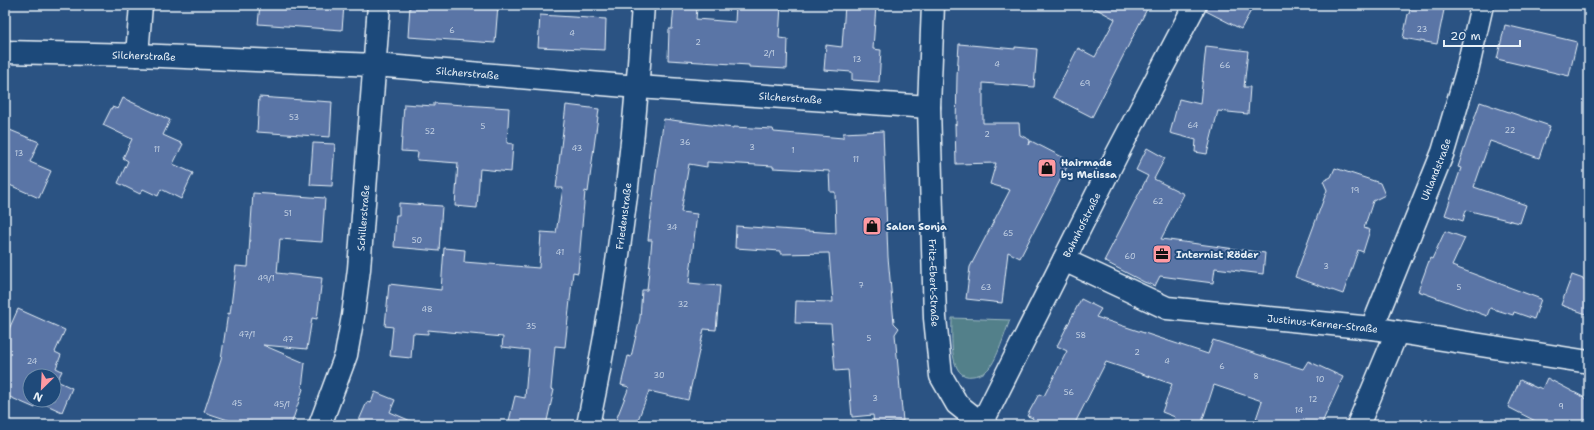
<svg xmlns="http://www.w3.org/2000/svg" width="1594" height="430" viewBox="0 0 1594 430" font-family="'Shantell Sans',sans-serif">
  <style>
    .green { fill: #52808a; stroke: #9db8c1 }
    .building { fill: #5a75a6; stroke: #e8f1f8; fill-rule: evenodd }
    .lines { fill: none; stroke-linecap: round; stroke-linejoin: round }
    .street-casing { stroke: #e8f1f8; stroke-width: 25 }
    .street { stroke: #1f4a7a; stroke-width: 22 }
    .labels { text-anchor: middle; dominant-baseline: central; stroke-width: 4; stroke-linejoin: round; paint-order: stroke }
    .number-label { font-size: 8px; fill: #c4d2e4 }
    .street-label { font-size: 10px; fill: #e8f1f8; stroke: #1f4a7a }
    .poi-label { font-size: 10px; font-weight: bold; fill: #e8f1f8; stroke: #1f4a7a; text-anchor: start }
  </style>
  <rect width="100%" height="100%" fill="#2b5383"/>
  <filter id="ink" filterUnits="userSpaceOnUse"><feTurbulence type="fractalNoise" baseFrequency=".025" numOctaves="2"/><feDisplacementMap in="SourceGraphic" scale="8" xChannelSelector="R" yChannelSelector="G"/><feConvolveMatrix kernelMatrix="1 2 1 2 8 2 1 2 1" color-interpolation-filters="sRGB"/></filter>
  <g filter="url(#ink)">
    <path class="green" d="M952 318 1010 320C1005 332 997 360 989 368 985 373 980 375 973 376 948 381 952 334 952 318Z"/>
    <g class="building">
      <path d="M260 5H344L342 30 258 24Z"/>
      <path d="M410 5H498L495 43 408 37Z"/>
      <path d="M674 5H695V8H697L696 19 735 22 736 5H781L779 38 788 39 787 69 749 67V65L668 60 669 29H672Z"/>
      <path d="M845 5H876L873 49 881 50 879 82 852 80V72L824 70 826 45 842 47Z"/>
      <path d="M1089 5H1149L1092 117 1053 97 1078 48 1095 57 1115 19Z"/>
      <path d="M1207 5H1254L1241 29 1206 11Z"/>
      <path d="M1411 5H1445L1437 44 1403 38 1408 14H1409Z"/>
      <path d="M540 15 606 19 605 50 538 47Z"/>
      <path d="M1505 25 1577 42 1569 76 1497 59Z"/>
      <path d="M959 44 1015 49V47L1037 49 1034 87 983 83V123H1019L1020 135 1030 140 1029 145 1031 141 1070 161 1020 258 1008 252 1002 303 966 299 970 267 1010 190 990 184 996 163 956 164 955 124 956 125 957 76Z"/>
      <path d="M1206 46 1248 51 1244 87H1250L1248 114 1218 111 1207 154 1195 152 1196 140 1170 133 1179 99 1200 104Z"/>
      <path d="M259 97 332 102 330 137 257 132Z"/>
      <path d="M123 98 170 120 163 135 183 144 173 164 193 173 181 199 161 189 158 196 143 189 140 194 118 183 128 161 123 158 132 139 103 125 112 107 118 109Z"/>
      <path d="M1480 102 1550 126 1539 158 1490 141 1474 187 1526 205 1520 223 1466 210 1463 221 1445 215 1461 168 1458 167Z"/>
      <path d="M434 103 509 108 507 143 513 144 511 172 480 169 477 208 455 206 458 163 417 160 418 152 401 151 404 104 434 106Z"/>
      <path d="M566 105 599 109 588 192 585 191 578 273 573 272 565 347 555 346 551 389 554 390 546 425H508L515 396 525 398 529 350 502 347 503 337 428 330V334L413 333 411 358 390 356 393 327 385 326 389 284 441 290 444 248 465 250 464 262 539 268 541 232 556 233 563 188H556Z"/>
      <path d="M664 119 733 128V127L773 129 774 132 843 138V133L883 131 888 257 894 323 899 328 895 334 903 421 874 424 873 415 852 417 848 370 835 371 831 324 795 323 796 301 833 302 829 253 781 254V251L735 248 736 226 836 233 835 192H830L829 171 773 168V166L707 162V167L689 164 681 212 697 214 689 283 720 286 716 330 704 329 688 400 649 391 636 425H614L629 387 621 385 628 356 631 357 640 318 642 290H647L652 240H648L657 164Z"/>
      <path d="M5 128 39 142 30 162 51 171 39 198 5 183Z"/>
      <path d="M313 143 335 144 332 186 310 185Z"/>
      <path d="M1147 148 1165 158 1154 179 1184 194 1161 239 1265 253 1263 274 1215 268 1213 283 1160 276 1155 286 1144 282 1104 261 1148 176 1136 170Z"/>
      <path d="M1335 168 1380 183 1385 195 1373 201 1364 228 1370 230 1363 252 1358 250 1343 294 1295 277 1327 190 1323 181 1331 177Z"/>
      <path d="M253 193 325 198 322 242 280 239 277 273 322 278 317 319 312 318 307 349 263 345 305 363 302 388 303 389 291 425H243L204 412 221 360 228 313 230 314 236 266 248 267Z"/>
      <path d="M399 203 442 206 439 251 394 247 396 215H399Z"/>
      <path d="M1445 231 1465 238 1452 266 1541 299 1534 319 1514 312 1513 315 1490 308 1487 316 1418 291 1430 258 1432 259Z"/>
      <path d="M1572 275 1589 281V315L1561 305Z"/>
      <path d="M1081 299 1101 309 1096 317 1208 354 1213 340 1303 369 1308 361 1343 377 1321 425H1254L1262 401 1214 385 1201 425H1172L1175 417 1162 412 1172 384 1106 362 1074 425H1030L1033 418 1027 416 1039 394 1044 396 1067 351 1057 346Z"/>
      <path d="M18 309 65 330 55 352 61 355 56 368 62 371 57 381 72 388 62 412 38 401 35 408 5 395V338ZM30 376H54V400H30Z"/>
      <path d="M1547 378 1589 400V425H1543L1508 407 1520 380 1537 388 1538 387 1542 389Z"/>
      <path d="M375 392 395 400 390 412 420 425H357L367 402 371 403Z"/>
    </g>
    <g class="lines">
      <defs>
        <g id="street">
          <path id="s1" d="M933 5 929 107 935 318 941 376 957 404 982 424"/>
          <path id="s2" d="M5 52 137 55 375 65 638 87 929 107"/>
          <path d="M137 55 141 5"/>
          <path id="s3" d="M1064 260 1167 308 1372 328 1589 362"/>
          <path id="s4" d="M1372 328 1443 152 1467 71 1482 5"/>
          <path id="s5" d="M320 425 346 355 353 316 359 269 379 5"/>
          <path id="s6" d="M588 425C617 287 635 146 643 5"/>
          <path id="s7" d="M981 425 1117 154 1195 5"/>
          <path d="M1358 425 1397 332"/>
        </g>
      </defs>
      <use href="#street" class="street-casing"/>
      <use href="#street" class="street"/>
    </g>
  </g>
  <defs>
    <symbol id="shop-square" viewBox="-11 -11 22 22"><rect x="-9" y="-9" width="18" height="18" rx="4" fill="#ff9aa2" stroke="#1f4a7a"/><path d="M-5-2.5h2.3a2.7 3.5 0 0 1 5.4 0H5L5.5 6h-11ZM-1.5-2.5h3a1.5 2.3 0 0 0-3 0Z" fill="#111"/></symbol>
    <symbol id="office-square" viewBox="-11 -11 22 22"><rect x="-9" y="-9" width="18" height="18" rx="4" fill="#ff9aa2" stroke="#1f4a7a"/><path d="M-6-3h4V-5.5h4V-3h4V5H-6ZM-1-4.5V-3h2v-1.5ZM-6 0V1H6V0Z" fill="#111"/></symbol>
  </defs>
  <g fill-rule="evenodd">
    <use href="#shop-square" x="1036" y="157" width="22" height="22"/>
    <use href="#shop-square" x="861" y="215" width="22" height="22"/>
    <use href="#office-square" x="1151" y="243" width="22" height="22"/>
  </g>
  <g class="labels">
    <g class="number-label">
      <text x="1422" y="29">23</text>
      <text x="452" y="30">6</text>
      <text x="572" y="33">4</text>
      <text x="698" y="42">2</text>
      <text x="769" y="53">2/1</text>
      <text x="857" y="59">13</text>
      <text x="997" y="64">4</text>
      <text x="1225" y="65">66</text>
      <text x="1085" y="83">69</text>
      <text x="294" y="117">53</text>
      <text x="1193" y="125">64</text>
      <text x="483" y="126">5</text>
      <text x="1510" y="130">22</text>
      <text x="430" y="131">52</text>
      <text x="987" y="134">2</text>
      <text x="685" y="142">36</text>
      <text x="752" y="147">3</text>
      <text x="577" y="148">43</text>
      <text x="157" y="149">11</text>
      <text x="793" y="150">1</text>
      <text x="19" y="153">13</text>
      <text x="856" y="159">11</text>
      <text x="1355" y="190">19</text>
      <text x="1158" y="201">62</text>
      <text x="288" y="213">51</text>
      <text x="672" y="227">34</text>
      <text x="1008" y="233">65</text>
      <text x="417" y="240">50</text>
      <text x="560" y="252">41</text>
      <text x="1130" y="256">60</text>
      <text x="1326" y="266">3</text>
      <text x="266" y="278">49/1</text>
      <text x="861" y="285">7</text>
      <text x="986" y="287">63</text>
      <text x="1459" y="287">5</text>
      <text x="683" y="304">32</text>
      <text x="427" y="309">48</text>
      <text x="531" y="326">35</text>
      <text x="247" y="334">47/1</text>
      <text x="1081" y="335">58</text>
      <text x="869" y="338">5</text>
      <text x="288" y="339">47</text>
      <text x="1137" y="352">2</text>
      <text x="32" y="361">24</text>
      <text x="1167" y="361">4</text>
      <text x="1222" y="366">6</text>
      <text x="659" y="375">30</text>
      <text x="1256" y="376">8</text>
      <text x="1320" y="379">10</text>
      <text x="1069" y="392">56</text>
      <text x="875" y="398">3</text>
      <text x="1313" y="399">12</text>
      <text x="237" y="403">45</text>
      <text x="282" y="404">45/1</text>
      <text x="1561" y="406">9</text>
      <text x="1299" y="410">14</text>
    </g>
    <g class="street-label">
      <text stroke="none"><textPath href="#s2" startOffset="139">Silcherstraße</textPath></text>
      <text stroke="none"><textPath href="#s2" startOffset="463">Silcherstraße</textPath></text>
      <text stroke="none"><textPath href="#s2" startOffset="787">Silcherstraße</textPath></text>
      <text stroke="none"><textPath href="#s4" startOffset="171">Uhlandstraße</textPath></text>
      <text stroke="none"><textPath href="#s6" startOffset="212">Friedenstraße</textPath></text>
      <text stroke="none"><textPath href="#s5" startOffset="213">Schillerstraße</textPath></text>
      <text stroke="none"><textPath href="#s7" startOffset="224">Bahnhofstraße</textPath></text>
      <text stroke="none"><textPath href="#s1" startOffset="278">Fritz-Ebert-Straße</textPath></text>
      <text stroke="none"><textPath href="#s3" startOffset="270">Justinus-Kerner-Straße</textPath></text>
    </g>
    <g class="poi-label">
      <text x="1061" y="162">Hairmade<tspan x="1061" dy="12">by Melissa</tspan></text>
      <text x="886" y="226">Salon Sonja</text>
      <text x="1176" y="254">Internist Röder</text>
    </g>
  </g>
  <rect width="1594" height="430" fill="none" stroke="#1f4a7a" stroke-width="20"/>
  <rect x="10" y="10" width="1574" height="410" fill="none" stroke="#e8f1f8" stroke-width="1.5" filter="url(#ink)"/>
  <g transform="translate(42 388) rotate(204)"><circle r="19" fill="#1f4a7a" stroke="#6f8dac"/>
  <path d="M0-3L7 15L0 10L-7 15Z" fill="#ff9aa2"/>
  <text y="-6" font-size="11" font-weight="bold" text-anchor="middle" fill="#e8f1f8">N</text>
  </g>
  <path d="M1444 40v6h76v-6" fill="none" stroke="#e8f1f8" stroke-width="2"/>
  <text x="1450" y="40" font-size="12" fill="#e8f1f8" stroke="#1f4a7a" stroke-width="3" paint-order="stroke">20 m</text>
</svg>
